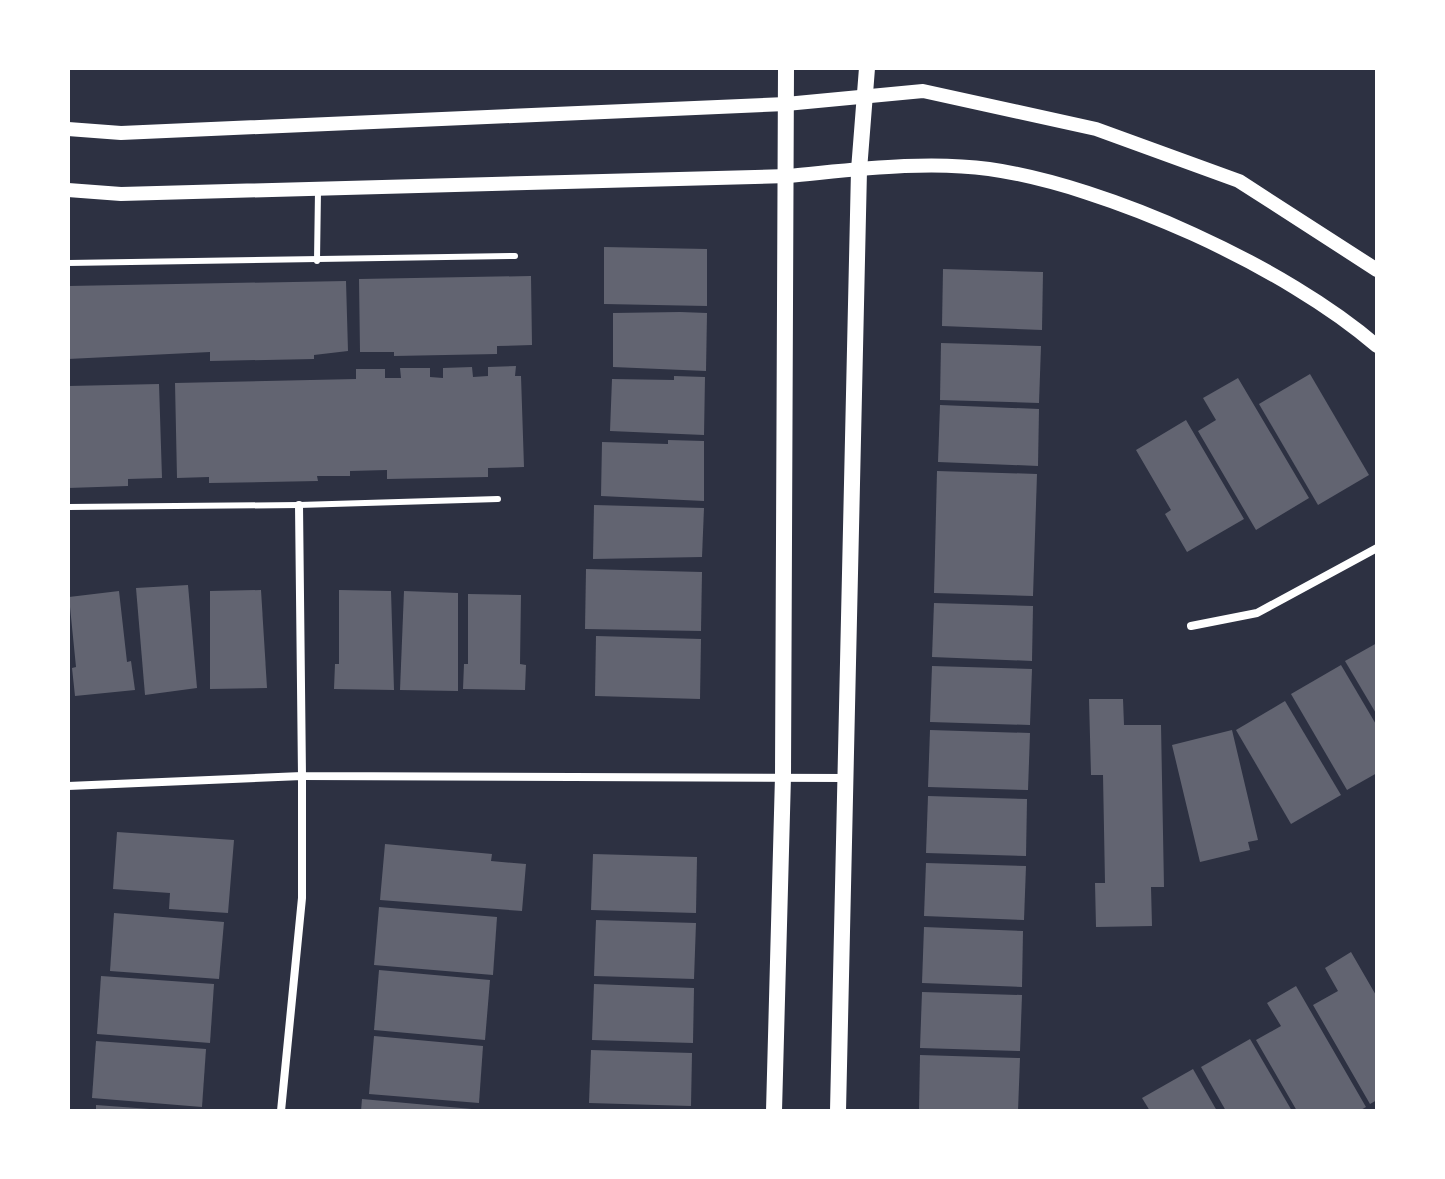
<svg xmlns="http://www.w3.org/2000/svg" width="1445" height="1179" viewBox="0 0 1445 1179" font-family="Karla,sans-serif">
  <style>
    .building { fill: #626471 }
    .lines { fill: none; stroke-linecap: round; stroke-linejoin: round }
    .service { stroke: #fff; stroke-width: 6 }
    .minor { stroke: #fff; stroke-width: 8 }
    .tertiary { stroke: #fff; stroke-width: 14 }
    .secondary { stroke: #fff; stroke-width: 16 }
  </style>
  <rect width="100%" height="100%" fill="#2d3142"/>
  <g class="building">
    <path d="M604,247L707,249V306L604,304Z"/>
    <path d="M943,269L1043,272L1042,330L942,326Z"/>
    <path d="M531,276L532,345L497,346V354L394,356V352H360L359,279Z"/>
    <path d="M346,281L348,351L314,355V359L210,361V352L68,359V286Z"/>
    <path d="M680,312L707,313L706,371L613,367V313Z"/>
    <path d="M941,343L1041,346L1039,403L940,400Z"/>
    <path d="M516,366L515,376H521L524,467L488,468V477L387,479V470L350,471V476H317L318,481L209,483V477L177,478L175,383L356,379V369H385V378H401L400,368H430V377L443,378V368L472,367L473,377L488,376V367Z"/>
    <path d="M1310,374L1369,475L1318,505L1259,404Z"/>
    <path d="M674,376L705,377L704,435L610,431L612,379L674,380Z"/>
    <path d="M1238,378L1309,498L1256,530L1198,431L1216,420L1203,398Z"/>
    <path d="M159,384L162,478L128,479V486L68,488V386Z"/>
    <path d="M940,405L1039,409L1038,466L938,462Z"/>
    <path d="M1186,420L1244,519L1187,552L1165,514L1171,510L1136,450Z"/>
    <path d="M668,440L704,441V501L601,496L602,442L668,444Z"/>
    <path d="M937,471L1037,474L1033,596L934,593Z"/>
    <path d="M594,505L704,508L702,557L593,559Z"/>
    <path d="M586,569L702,572L701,631L585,629Z"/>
    <path d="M188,585L197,688L145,695L136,588Z"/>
    <path d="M261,590L267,688L210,689V591Z"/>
    <path d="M339,590L391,591L394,690L334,689L335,664H339Z"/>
    <path d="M119,591L127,662L131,661L135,690L75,696L72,668L76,667L69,597Z"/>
    <path d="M404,591L458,593V691L400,690Z"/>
    <path d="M468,594L521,595L520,664L526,665L525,690L463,689L464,664H468Z"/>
    <path d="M934,603L1033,606L1032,661L932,657Z"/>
    <path d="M596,636L701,639L700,699L595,696Z"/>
    <path d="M1377,643V715L1345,661Z"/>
    <path d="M1341,665L1377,726V773L1347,790L1291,694Z"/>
    <path d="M932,666L1032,669L1030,725L930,722Z"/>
    <path d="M1089,699H1123L1124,725H1161L1164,887H1151L1152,926L1096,927L1095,883H1105L1103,775H1091Z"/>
    <path d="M1285,701L1341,795L1291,824L1236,730Z"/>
    <path d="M930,730L1030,733L1028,790L928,787Z"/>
    <path d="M1232,730L1258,840L1248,842L1250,850L1200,862L1172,745Z"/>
    <path d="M928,796L1027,799L1026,856L926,853Z"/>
    <path d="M117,832L234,840L228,913L169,909L170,893L113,889Z"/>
    <path d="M385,844L492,854L491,861L526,864L522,911L380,900Z"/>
    <path d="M593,854L697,857L696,913L591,910Z"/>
    <path d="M926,863L1026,866L1024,920L924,916Z"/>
    <path d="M379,907L497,917L493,975L374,965Z"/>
    <path d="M114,913L224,922L219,979L110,971Z"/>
    <path d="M596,920L696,923L694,979L594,976Z"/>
    <path d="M924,927L1023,931L1022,987L922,983Z"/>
    <path d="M1351,952L1377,997V1100L1370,1104L1313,1005L1338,991L1325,968Z"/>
    <path d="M379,970L490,980L485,1040L374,1030Z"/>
    <path d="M101,976L214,984L210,1043L97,1034Z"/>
    <path d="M594,984L694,988L693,1043L592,1040Z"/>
    <path d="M1296,986L1366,1107L1359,1111H1297L1256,1040L1281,1026L1267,1003Z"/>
    <path d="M922,992L1022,995L1020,1051L920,1048Z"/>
    <path d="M374,1036L483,1046L479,1103L369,1094Z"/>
    <path d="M1250,1039L1292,1111H1226L1201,1067Z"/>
    <path d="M96,1041L206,1049L202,1107L92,1098Z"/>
    <path d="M591,1050L692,1053L691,1106L589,1103Z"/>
    <path d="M920,1055L1020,1058L1018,1111H919Z"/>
    <path d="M1193,1069L1217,1111H1150L1142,1098Z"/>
    <path d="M362,1099L472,1109V1111H361Z"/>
    <path d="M96,1105L150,1109V1111H96Z"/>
  </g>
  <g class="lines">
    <g class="service">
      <path d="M317,261L318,191"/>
      <path d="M68,263L515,256"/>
      <path d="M68,507L299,505L498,499"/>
    </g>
    <g class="minor">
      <path d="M299,505L302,776L847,778"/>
      <path d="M1191,626L1257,613L1377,548"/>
      <path d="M68,786L302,776V898L281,1111"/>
    </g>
    <g class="tertiary">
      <path d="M68,129L121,133L786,104L923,91L1096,129L1239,181L1377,270"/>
      <path d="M68,190L121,194L788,176C853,170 924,160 989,169C1108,186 1286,267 1377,346"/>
    </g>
    <g class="secondary">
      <path d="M774,1111L783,776L786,68"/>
      <path d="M838,1111L859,170L867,68"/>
    </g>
  </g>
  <rect width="1445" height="1179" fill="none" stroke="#ffffff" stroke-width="140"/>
</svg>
